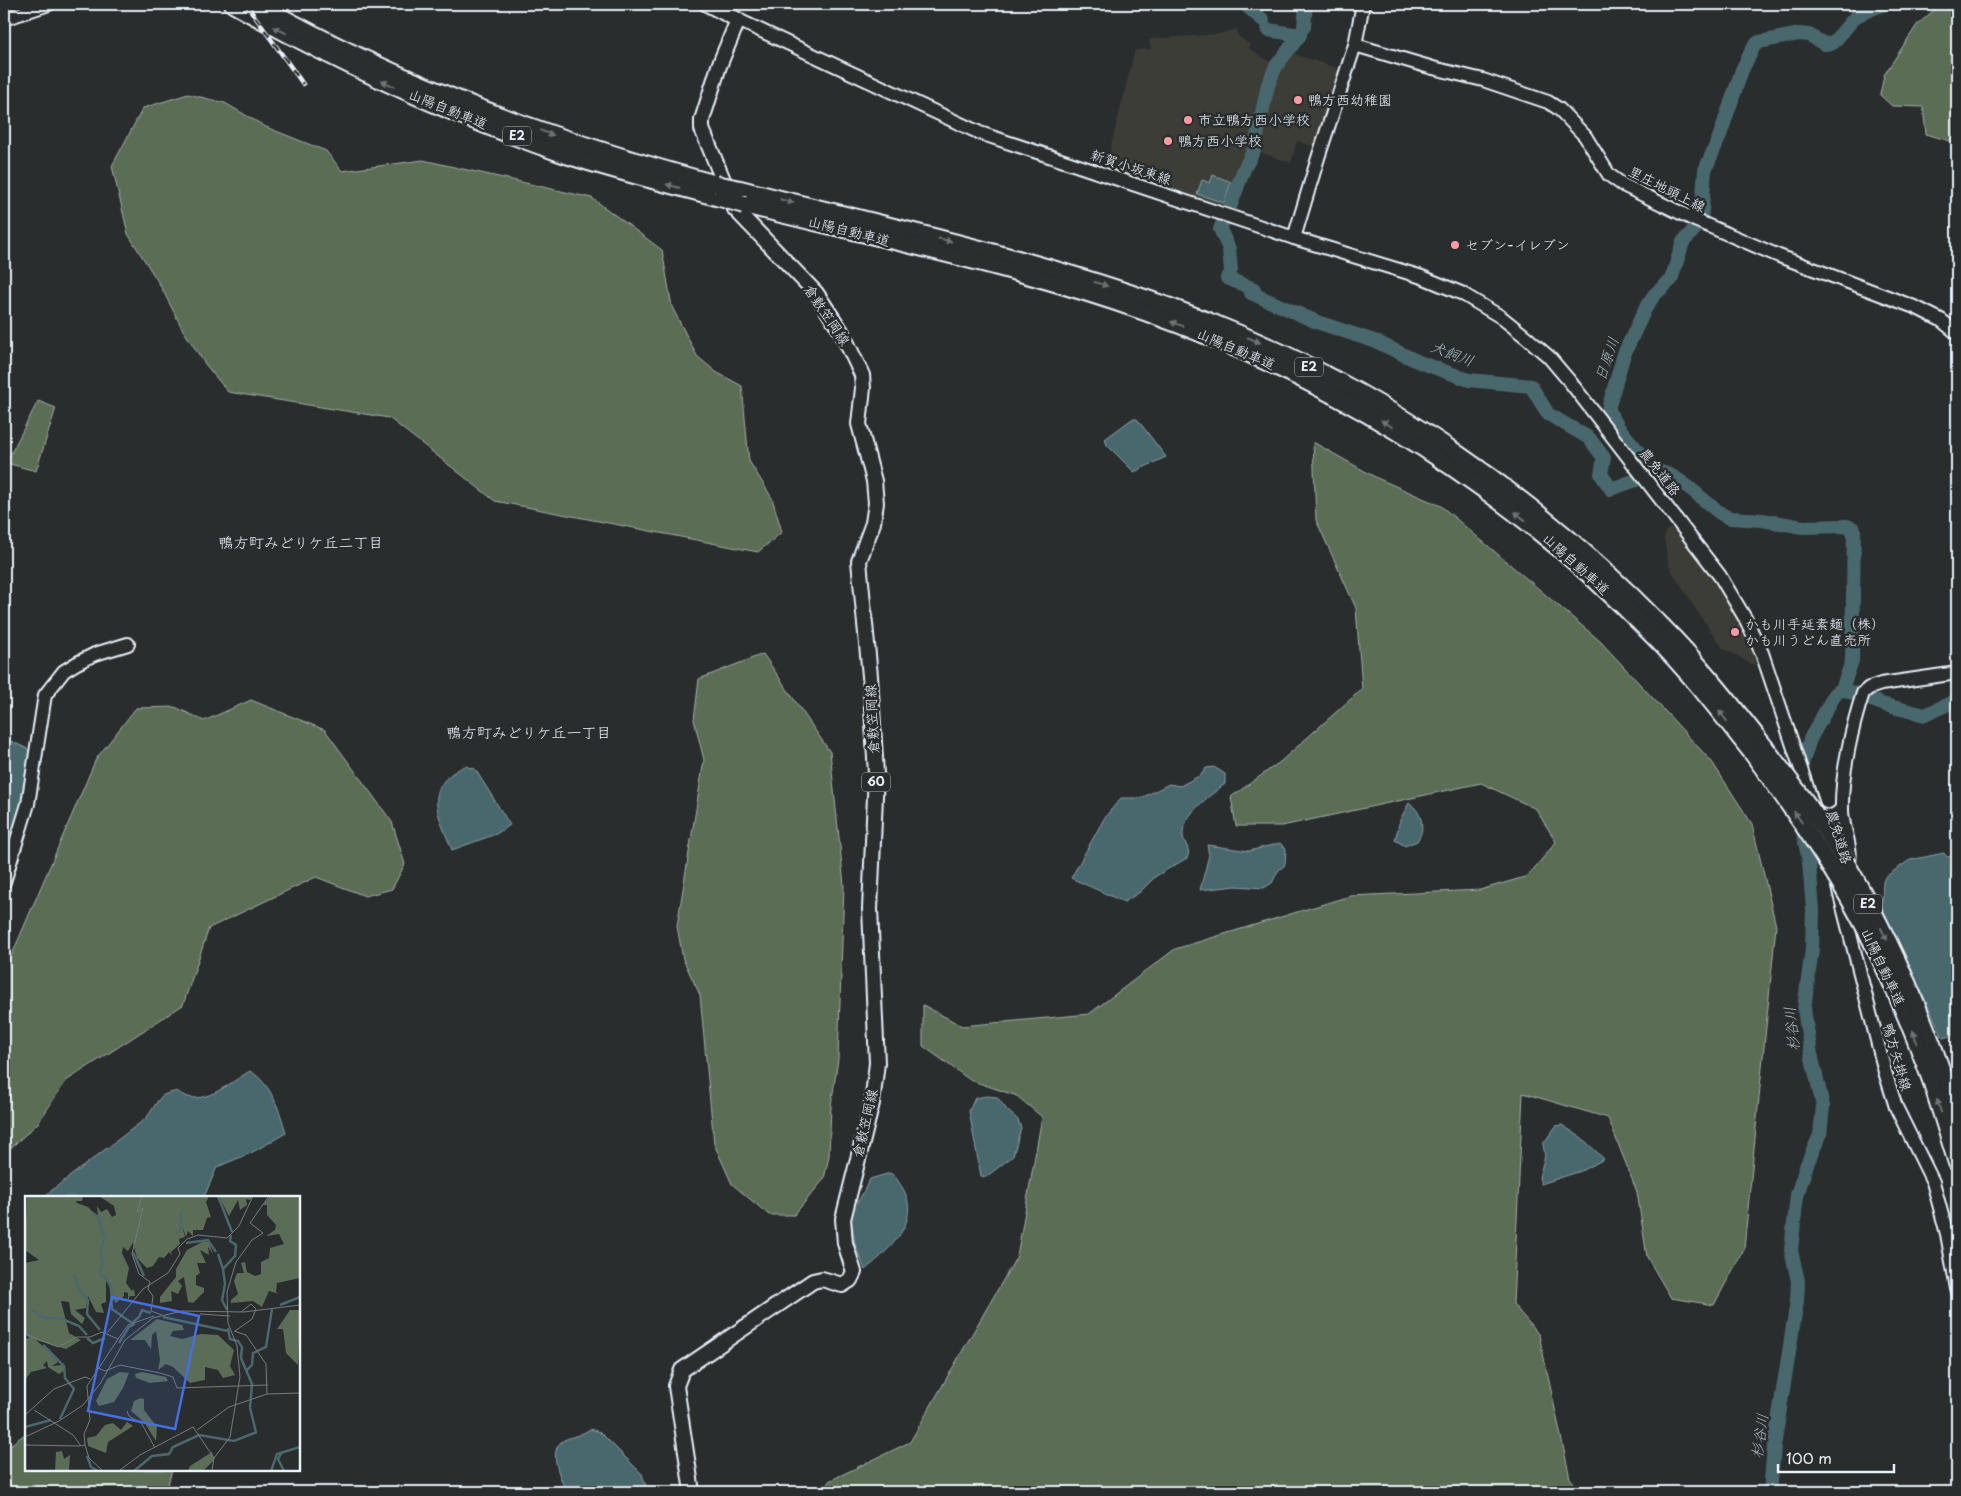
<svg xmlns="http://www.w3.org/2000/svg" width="1961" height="1496" viewBox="0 0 1961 1496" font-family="'Playpen Sans','Klee One',sans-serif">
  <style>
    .built { fill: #3e3e39 }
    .green { fill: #5b6d57; stroke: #a2afa8 }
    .water { fill: #4a686d; stroke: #899fa5 }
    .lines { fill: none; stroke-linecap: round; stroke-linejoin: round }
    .river { stroke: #4a686d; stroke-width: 14 }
    .secondary-casing { stroke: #e8f1f8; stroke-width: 16 }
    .primary-casing { stroke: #e8f1f8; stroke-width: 18 }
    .highway-casing { stroke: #e8f1f8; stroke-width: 20 }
    .secondary { stroke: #2a2d2e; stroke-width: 12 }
    .primary { stroke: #2a2d2e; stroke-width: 14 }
    .highway { stroke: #2a2d2e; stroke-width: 16 }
    .rail-casing { stroke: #e8f1f8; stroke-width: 4.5 }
    .rail { stroke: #2a2d2e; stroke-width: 2.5; stroke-dasharray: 8; stroke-linecap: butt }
    .highway-bridge-casing { stroke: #e8f1f8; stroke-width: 20; stroke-linecap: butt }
    .highway-bridge { stroke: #2a2d2e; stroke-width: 16 }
    .oneway { fill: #6c7275 }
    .poi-dot { fill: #ff9aa2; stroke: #2a2d2e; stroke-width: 2 }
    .labels { text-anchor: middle; stroke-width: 5; stroke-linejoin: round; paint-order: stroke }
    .shield { fill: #2a2d2e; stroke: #afb6bb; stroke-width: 1 }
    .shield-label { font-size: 12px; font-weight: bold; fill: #e8f1f8 }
    .poi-label { font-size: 14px; fill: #e8f1f8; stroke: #2a2d2e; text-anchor: start }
    .street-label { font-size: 14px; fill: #e8f1f8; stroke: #2a2d2e }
    .water-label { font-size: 15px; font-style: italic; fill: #a9bac0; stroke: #2a2d2e }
    .neighbourhood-label { font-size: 15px; fill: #e8f1f8; stroke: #2a2d2e }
    .inset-river { fill: none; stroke: #4a686d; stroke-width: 2.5 }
    .inset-road { fill: none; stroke: #767b7f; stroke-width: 1 }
    .view { fill: #466fde; fill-opacity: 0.15; stroke: #466fde; stroke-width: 2.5 }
    .inset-edge { fill: none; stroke: #e8f1f8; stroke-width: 2.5 }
  </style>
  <rect width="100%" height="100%" fill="#2a2d2e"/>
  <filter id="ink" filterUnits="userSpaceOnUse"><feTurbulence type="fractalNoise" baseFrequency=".02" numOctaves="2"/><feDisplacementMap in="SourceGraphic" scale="10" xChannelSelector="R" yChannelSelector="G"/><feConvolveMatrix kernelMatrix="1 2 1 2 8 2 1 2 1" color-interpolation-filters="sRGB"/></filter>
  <g filter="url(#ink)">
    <g class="built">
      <path d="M1237,29V35L1250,45L1249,48L1275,66L1264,97L1256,139L1237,178L1228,207L1113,169L1110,164L1109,154L1135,50L1151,49L1149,39L1219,34Z"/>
      <path d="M1294,54L1340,69L1315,147L1297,141L1291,163L1257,151L1269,87L1276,66L1282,60L1287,64Z"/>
      <path d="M1677,528L1734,606L1760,661L1753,665L1723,648L1696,610L1669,566L1664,539L1666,530Z"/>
    </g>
    <g class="green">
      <path d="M1941,4H1957V143L1926,134L1923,107L1892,106L1880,95L1884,75L1917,25Z"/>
      <path d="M188,94L225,103L266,127L326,151L342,171L423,160L592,198L662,250L672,307L697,356L716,372L742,386L749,461L772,498L782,532L758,552L495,501L389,418L228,392L205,364L183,330L160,285L128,234L112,166L143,108Z"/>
      <path d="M38,401L56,408L36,471L6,463Z"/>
      <path d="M1313,442L1377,478L1441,506L1600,641L1712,762L1752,824L1776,926L1744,1249L1714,1305L1671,1298L1647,1257L1637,1192L1608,1118L1523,1093L1513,1304L1539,1335L1570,1478L1581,1492H823L829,1481L910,1442L1017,1256L1042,1117L1017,1096L970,1080L923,1046V1005L962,1026L1089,1014L1175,949L1350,896L1480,890L1528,876L1556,842L1536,809L1481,783L1282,826H1236L1231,797L1280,762L1362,689L1356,608L1316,520Z"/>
      <path d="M763,654L830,752L844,885L838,1059L831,1106L829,1156L824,1179L794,1215H769L732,1184L714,1144L700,995L683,959L677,926L704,760L694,720L699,679Z"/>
      <path d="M251,700L325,730L392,822L405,864L392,889L365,896L316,877L209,928L183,1005L66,1081L38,1123L4,1154V973L96,759L136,708L175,707L204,721Z"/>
      <path d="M26,1433V1470H172L166,1492H4V1450Z"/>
    </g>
    <g class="water">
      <path d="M1213,175L1231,182L1224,203L1197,194L1202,180L1210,183Z"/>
      <path d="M1132,419H1137L1166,457L1134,472L1107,445L1105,439Z"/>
      <path d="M4,738L30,750C31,789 15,828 4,865Z"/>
      <path d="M465,766L475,769L510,825L496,834L452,850C439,816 420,787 465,766Z"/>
      <path d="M1214,767L1225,774V784C1211,795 1181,815 1183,836C1184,844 1192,850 1187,858L1156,876L1140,892L1124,902L1071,878L1105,817L1121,798H1141L1169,784L1180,786L1201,775L1206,768Z"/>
      <path d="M1409,803C1422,811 1426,829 1417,841L1405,846L1395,840L1400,820Z"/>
      <path d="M1280,843L1286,849L1285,865L1278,871L1272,883L1264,888L1236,886L1200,890L1209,855L1207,845L1249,851Z"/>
      <path d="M1944,853L1947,857L1957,856V1034L1943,1038L1882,907L1883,882L1885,877L1910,860Z"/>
      <path d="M250,1071C271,1083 280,1111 286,1133L251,1153L217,1167L204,1197H43L145,1119C152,1112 156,1101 162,1096C166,1093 172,1093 177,1091C200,1111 230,1082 250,1071Z"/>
      <path d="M987,1096L997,1097L1007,1110L1018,1120L1021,1128L1013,1156L986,1177L981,1176L969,1111L975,1098Z"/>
      <path d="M1562,1125L1582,1138L1604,1159L1584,1170L1541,1184L1539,1177L1545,1156L1543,1144L1556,1126Z"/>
      <path d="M890,1173C897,1177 897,1180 902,1187C923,1221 889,1250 865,1270L855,1244L849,1203L858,1202L870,1179Z"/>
      <path d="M590,1429L600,1432L642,1474L648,1492H566C561,1478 546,1450 564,1440C573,1436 582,1435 590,1429Z"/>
    </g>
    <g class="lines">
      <g class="river">
        <path d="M1244,4L1263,20"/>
        <path d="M1304,27L1306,4"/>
        <path d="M1230,207L1244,169L1254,150L1268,85L1276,66L1300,35L1268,30"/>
        <path d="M1224,220L1220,229L1229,249L1231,270"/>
        <path d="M1227,278L1254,289L1251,293L1317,322L1377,342L1419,362L1469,380L1531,386L1548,414L1589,438L1604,458L1601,474L1611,489L1639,479L1648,472L1654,471"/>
        <path d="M1842,689L1852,661L1854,529L1847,526L1803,527L1762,520L1730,518L1723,515C1702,501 1681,474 1655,471L1618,427L1608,409L1624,354L1645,309L1654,295L1671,280L1683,242L1701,222L1705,170L1719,138L1742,70L1754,46L1759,42L1799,34L1809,35L1824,44L1833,43L1856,16L1883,4"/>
        <path d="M1842,689L1885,705L1925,715L1957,700"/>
        <path d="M1799,774L1810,739L1835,694L1842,689"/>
        <path d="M1770,1492L1774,1447L1797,1301L1798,1281L1791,1250L1797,1195L1807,1164L1820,1135L1823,1106L1811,1054L1804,1009L1812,949L1813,910L1809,862L1802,827"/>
      </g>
      <g class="secondary-casing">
        <g id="secondary">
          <path d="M4,19L49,4"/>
          <path d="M738,20L980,133L1294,238L1422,277L1461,293L1501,317L1526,337L1549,357L1571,383L1720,576L1745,618L1762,653L1815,811"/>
          <path d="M1355,45L1433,68L1483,80L1548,102L1559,109L1585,136L1609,175L1623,185L1697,221L1779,256L1917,308L1941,320L1957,333"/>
          <path d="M1294,238L1318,158L1355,45L1363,4"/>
          <path d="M1815,811C1825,819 1834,818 1842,808"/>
          <path d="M1848,866C1854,849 1842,828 1842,810C1841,774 1852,727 1863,693L1869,688L1881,684L1957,673"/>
          <path d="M4,882L28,804L45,695L64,671L77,663L95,654L128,644"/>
          <path d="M1838,887L1885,1072L1896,1107L1933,1182L1947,1234L1957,1289"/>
        </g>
      </g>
      <g class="primary-casing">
        <path id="primary" d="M692,1492L676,1386L682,1370L813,1281L822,1279L842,1285L850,1280L854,1272L845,1243L843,1219L872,1103L877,1063L870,909L876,774L870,676L859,561L873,523L876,503L874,481L859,424L863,388L862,375L854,358L841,331L816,293L735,209L702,129V120L719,66L738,20L707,4"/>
      </g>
      <g class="highway-casing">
        <g id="highway">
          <path d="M233,4C338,63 448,114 563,154C615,171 668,184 720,198"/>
          <path d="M258,4C402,86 557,141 716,184"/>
          <path d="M740,189C899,229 1060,263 1213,323C1382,390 1537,497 1663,627C1700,664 1732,705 1764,746"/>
          <path d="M744,205C878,238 1015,266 1145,312C1338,381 1510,489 1654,637C1690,673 1721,714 1753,754"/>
          <path d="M1944,1077L1957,1117"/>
          <path d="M1932,1083L1957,1163"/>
        </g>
      </g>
      <use href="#secondary" class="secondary"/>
      <use href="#primary" class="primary"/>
      <use href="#highway" class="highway"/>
      <g class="rail-casing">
        <path id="rail" d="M246,4L303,84"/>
      </g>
      <use href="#rail" class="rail"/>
      <g class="highway-bridge-casing">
        <g id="highway-bridge">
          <path d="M716,184L740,189"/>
          <path d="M720,198L744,205"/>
          <path d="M1764,746C1792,784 1821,820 1845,861C1885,929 1918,1002 1944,1077"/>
          <path d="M1753,754C1780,792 1808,830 1832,870C1874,937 1905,1009 1932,1083"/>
        </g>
      </g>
      <use href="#highway-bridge" class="highway-bridge"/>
    </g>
    <defs><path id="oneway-solid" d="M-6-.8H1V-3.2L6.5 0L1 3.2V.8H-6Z" transform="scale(1.25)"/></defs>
    <g class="oneway">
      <use href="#oneway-solid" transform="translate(280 30) rotate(-152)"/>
      <use href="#oneway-solid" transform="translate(388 84) rotate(-155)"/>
      <use href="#oneway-solid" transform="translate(547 133) rotate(20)"/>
      <use href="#oneway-solid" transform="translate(673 186) rotate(-165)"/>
      <use href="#oneway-solid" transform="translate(787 201) rotate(14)"/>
      <use href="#oneway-solid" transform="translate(945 240) rotate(14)"/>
      <use href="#oneway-solid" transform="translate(1101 284) rotate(17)"/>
      <use href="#oneway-solid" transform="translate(1177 324) rotate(-160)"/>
      <use href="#oneway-solid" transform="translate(1254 340) rotate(23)"/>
      <use href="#oneway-solid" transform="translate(1387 424) rotate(-149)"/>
      <use href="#oneway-solid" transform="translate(1520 516) rotate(-142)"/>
      <use href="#oneway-solid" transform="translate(1723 716) rotate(-128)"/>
      <use href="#oneway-solid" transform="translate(1798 817) rotate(-125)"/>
      <use href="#oneway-solid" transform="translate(1884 934) rotate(63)"/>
      <use href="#oneway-solid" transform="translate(1915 1037) rotate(-110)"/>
      <use href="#oneway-solid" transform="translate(1939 1106) rotate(-108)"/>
    </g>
  </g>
  <g class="poi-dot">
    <circle cx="1298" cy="100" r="5"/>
    <circle cx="1188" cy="120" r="5"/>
    <circle cx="1168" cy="141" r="5"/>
    <circle cx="1455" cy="245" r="5"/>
    <circle cx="1735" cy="632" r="5"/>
  </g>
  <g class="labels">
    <g class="shield">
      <rect x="503" y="126.5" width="28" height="19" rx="4"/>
      <rect x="1295" y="357.5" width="28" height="19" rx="4"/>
      <rect x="862" y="772.5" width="28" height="19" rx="4"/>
      <rect x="1854" y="894.5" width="28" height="19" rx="4"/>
    </g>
    <g class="shield-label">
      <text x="517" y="140">E2</text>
      <text x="1309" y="371">E2</text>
      <text x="876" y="786">60</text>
      <text x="1868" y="908">E2</text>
    </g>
    <g class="poi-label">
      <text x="1308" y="105">鴨方西幼稚園</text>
      <text x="1198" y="125">市立鴨方西小学校</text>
      <text x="1178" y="146">鴨方西小学校</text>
      <text x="1465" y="250">セブン-イレブン</text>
      <text x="1745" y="629">かも川手延素麺（株）<tspan x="1745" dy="16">かも川うどん直売所</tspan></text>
    </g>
    <g class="street-label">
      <text transform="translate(448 109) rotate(22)" y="5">山陽自動車道</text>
      <text transform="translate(1131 167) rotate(18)" y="5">新賀小坂東線</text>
      <text transform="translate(1667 189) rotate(27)" y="5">里庄地頭上線</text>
      <text transform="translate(849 231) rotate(14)" y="5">山陽自動車道</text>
      <text transform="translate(827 315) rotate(56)" y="5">倉敷笠岡線</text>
      <text transform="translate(1236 349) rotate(23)" y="5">山陽自動車道</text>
      <text transform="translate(1660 472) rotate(52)" y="5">農免道路</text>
      <text transform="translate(1576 564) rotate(42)" y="5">山陽自動車道</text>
      <text transform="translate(872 719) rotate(-93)" y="5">倉敷笠岡線</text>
      <text transform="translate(1839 837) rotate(73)" y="5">農免道路</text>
      <text transform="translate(1883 967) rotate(65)" y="5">山陽自動車道</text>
      <text transform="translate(1897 1057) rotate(74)" y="5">鴨方矢掛線</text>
      <text transform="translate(865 1123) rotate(-77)" y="5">倉敷笠岡線</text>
    </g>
    <g class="water-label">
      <text transform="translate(1452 354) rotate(21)" y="5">犬飼川</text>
      <text transform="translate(1607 359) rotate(-71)" y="5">日原川</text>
      <text transform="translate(1792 1029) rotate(-96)" y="5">杉谷川</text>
      <text transform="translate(1760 1436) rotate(-82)" y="5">杉谷川</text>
    </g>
    <g class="neighbourhood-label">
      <text x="301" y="548">鴨方町みどりケ丘二丁目</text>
      <text x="529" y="738">鴨方町みどりケ丘一丁目</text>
    </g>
  </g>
  <g transform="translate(25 1196)">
    <rect width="275" height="275" fill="#2a2d2e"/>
    <path d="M2,0H58L57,5H51L52,7L63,11L73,21L72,10L76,16L82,13L87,21L91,19L89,10L74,0H184L181,6L186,21L182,22L178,34H168V40L163,35L161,41L157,30L160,41L154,43L155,48L146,56L147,59L144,56L139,62L134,61L128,70L122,72L112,62L108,47L103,55L98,51L97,57L104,72L101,87L107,95L109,93L110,100H105L103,104V97L99,96V100L91,107L87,102L86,89L81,85V106L76,108L79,117L71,116L63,100L61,112L50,114L60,122L57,128L46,118L44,106L36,105L44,137L56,144L41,153L11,144L23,155L26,152L24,156L33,166L27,170L37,169L40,174L34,178L23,171L22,165L18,169L22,172L6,176L0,184V143L4,142L0,137V67L14,64L0,54ZM228,0L225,4L221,3L222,9L215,14L213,4L204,20L194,1ZM245,0H275V82L252,87L251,96L254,98L244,95L237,111L228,105L206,107V104L213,98L209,85L212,77H219L216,67L220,66L222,76L230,80L236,78V66L244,62L245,52L259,48L254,38L241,40L250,34L251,29L242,19V9H238ZM179,45L184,46L188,58L183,51L184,59L175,54L181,67H172L175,77L171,80V89L179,92V96L168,107L163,106L159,81L153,85L157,90L153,98L146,95L147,105L135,107V101L151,81V73L162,54ZM265,114H275L273,169L261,157L258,133H252ZM132,123L157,129L159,134L148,135L145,140L157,143L176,138L193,139L209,154L205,170L210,179L198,182L193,174L180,171V184L165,187L148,171L141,168L133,174L135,164L131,135L127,139L126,153L120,144H105ZM95,176L104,177L98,192L89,206L74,210L71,205L82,183ZM117,176L141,181L143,185L125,187L111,182L110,178ZM116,202L119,203V214L132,231L131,245L119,226L106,215L109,205ZM102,226L108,230L83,246L81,257L63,250L62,242L71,240L80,229L88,227L96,234ZM37,255L39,263L45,259L44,275H30L31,256ZM187,256L189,264L178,275H163L165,270Z" fill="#5b6d57"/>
    <path class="inset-river" d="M193,0L207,36M68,17L74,22L79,43M155,37L156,15M79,44L75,57L78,66L75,78L82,83L86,92L87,113L107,127L114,121L117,114L126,117M161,47L183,44L191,56M108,56L119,80M193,58L198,73M49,78L55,95L63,104L62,118L75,134M255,109L275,101M6,113L18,122H35L54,130L62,139M202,114L197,104L200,88L198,73L210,60L211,49L205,45L206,39M138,121L203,135M203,132L205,143L213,145L217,151L216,162L227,188L225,212L231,236M62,142L68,147L80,142M94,147L104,131L110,128M18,149L39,170L40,182L49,193L35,223M221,175L227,169L228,157L241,151L247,113M0,231L26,224M257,256L253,263L259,275M62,260L66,271L73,275M109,275L127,260L144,258L148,251L174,239L209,245L232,236M246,275L252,258L275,251"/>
    <path class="inset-road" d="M117,0L112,16L118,12L107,58L114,78L125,86L123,93L128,100L126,115L137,119M175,118L205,120M209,135L221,139L241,168L242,198L275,197M210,135L227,123L231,113L226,108L216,116M82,137L118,93L143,77L155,58L153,52L162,43L173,39L202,42L214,30L228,0M0,138L33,151L52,141H65L77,136L93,143L62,190L65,224L59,238L60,249L64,262L78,275M93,143L103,129L129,120M73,172L80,175L95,169L135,177L148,181L152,192L243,189M9,214L48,239L56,250L60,249M102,215L104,220L117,228L130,252M0,219L29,193L60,181L65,183M172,234L204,211L242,198M0,241L34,225L58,209L75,188L100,144L128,122L157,115L219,116L275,109M0,249L55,250M95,274L115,259L168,231L189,262M187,275L189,262L205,241L215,181L212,150L203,127L202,96L211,66L227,44L238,37L225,27L244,0"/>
    <path class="view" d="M87,101L174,120L150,233L63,215Z"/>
    <rect width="275" height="275" class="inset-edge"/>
  </g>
  <rect width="1961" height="1496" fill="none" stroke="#2a2d2e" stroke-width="20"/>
  <rect x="10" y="10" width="1941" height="1476" fill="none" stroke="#e8f1f8" stroke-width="2" filter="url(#ink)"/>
  <path d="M1778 1464v8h116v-8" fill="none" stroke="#e8f1f8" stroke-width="2.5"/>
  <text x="1786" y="1464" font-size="15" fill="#e8f1f8" stroke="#2a2d2e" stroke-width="4" paint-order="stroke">100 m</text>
</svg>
